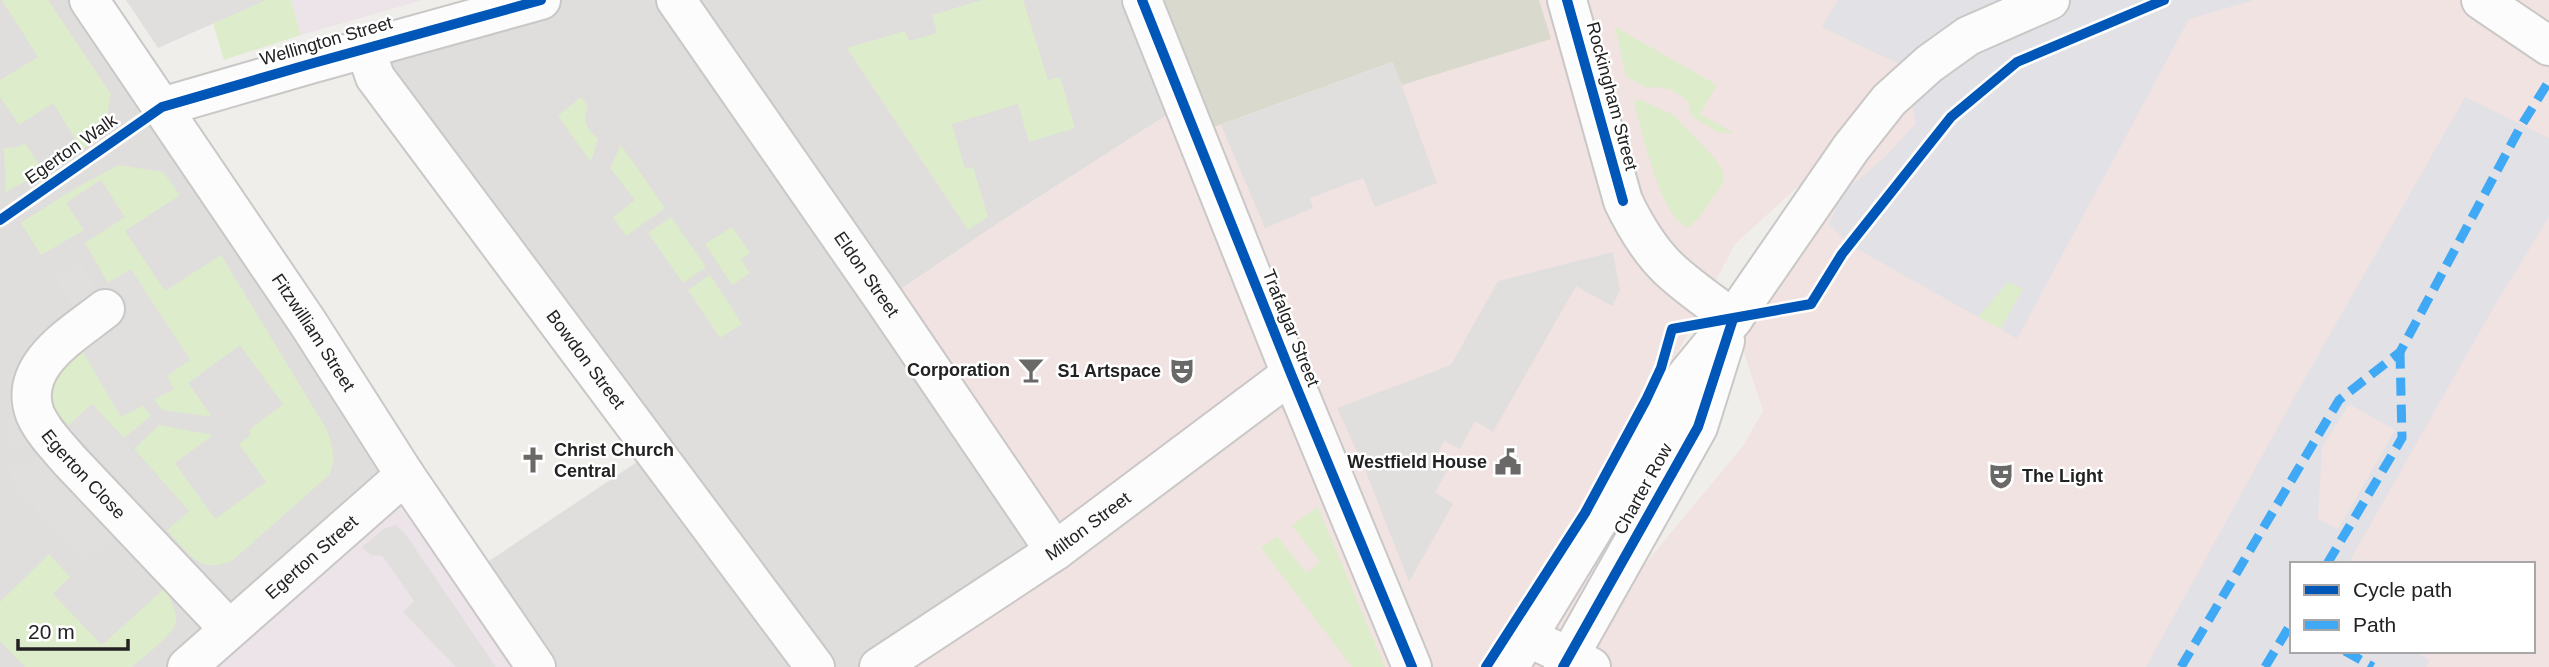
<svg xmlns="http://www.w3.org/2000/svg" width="2549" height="667" viewBox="0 0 2549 667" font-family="Helvetica,sans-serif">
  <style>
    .residential { fill: #dfdedc }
    .commercial { fill: #f1e3e1; fill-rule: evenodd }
    .industrial { fill: #ede4e9 }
    .construction { fill: #d9d9cd }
    .grass { fill: #ddeccb }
    .parking { fill: #e0dfde }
    .plaza { fill: #e2e1e5; fill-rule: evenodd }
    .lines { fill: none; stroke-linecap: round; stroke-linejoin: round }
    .minor-casing { stroke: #c9c8c7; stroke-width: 42 }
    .tertiary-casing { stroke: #c9c8c7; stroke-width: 42 }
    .minor { stroke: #fdfcfc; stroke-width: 38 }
    .tertiary { stroke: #fdfcfc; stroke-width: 38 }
    .quiet { stroke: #3fa9f5; stroke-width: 9; stroke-dasharray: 18 9; stroke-linecap: butt }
    .cycleway-casing { stroke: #fff; stroke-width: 15 }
    .cycleway { stroke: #0057b8; stroke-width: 10 }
    .labels { text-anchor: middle; stroke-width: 5; stroke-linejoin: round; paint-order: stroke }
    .street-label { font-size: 18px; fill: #222; stroke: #fff }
    .poi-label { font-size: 18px; font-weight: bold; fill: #222; stroke: #fff; text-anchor: end }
  </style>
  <rect width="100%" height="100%" fill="#f0eeeb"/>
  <g class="residential">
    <path d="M0,0H89L405,475L187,667H0Z"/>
    <path d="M541,0H1142L1184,104L997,224L907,285L884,298L1055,551L879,667H536L471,573L655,450L365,48Z"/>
  </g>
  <path class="commercial" d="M1142,0H2549V667H879L1055,550L883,298L907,285L997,224L1184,104ZM1871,120L1733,319L1763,411L1743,446L1571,653L1669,369L1735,244ZM2292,564H2533V651H2292Z"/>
  <g class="industrial">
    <path d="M291,0H423L301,35Z"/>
    <path d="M405,475L536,667H187Z"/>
  </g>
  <path class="construction" d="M1159,0H1539L1551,39L1402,85L1392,62L1211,128Z"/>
  <g class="grass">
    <path d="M2,0H48L111,94L105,129L98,140L6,192L4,148L18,147L25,143L41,167L78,144L53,103L19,125L0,97V80L38,57Z"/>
    <path d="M264,0H291L301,35L224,60L213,23Z"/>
    <path d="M982,0H1023L1048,80L1060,77L1075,128L1029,142L1018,104L952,124L965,169L973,167L988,217L968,230L847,48L905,31L909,41L937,33L932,15Z"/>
    <path d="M1615,27L1717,85L1700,114L1734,133L1718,132L1691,116L1688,101L1672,90L1658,87L1647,88L1626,76Z"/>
    <path d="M581,97L588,106C582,121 587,129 598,139L591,162L558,116Z"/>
    <path d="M1636,100H1641L1674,115L1717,161L1723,172V183L1698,219L1687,228C1659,213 1643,133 1634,103Z"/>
    <path d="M621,145L665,208L626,236L613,217L635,200L610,168Z"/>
    <path d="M118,165L163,172L180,195L125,231L165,291L221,255L327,430C332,445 337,459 329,475L233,560C199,576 189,553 167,530L189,511L134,449L159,425L213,435L175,463L215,519L266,482L239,444L251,435L249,430L283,404L240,345L188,383L212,417L162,410L154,399L173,389L166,376L190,360L131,270L108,283L85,243L125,217L101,180L66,203L84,230L41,255L21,223L69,192Z"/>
    <path d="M671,217L706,267L683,283L648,233Z"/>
    <path d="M732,227L750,253L741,260L750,273L732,285L705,244Z"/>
    <path d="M710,275L742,324L720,338L688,290Z"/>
    <path d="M2008,281L2023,289L2001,329L1978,317Z"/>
    <path d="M81,348L121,417L142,405L151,416L124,438L92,404L67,427C51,414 42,389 55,371C62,363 73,355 81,348Z"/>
    <path d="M1318,507L1385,667H1352L1261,548L1277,536L1306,573L1320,562L1292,525Z"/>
    <path d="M49,554L70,577L53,594L102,645L165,588C169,598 177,610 176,621C174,635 143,657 132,667H25L0,641V602Z"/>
  </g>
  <g class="parking">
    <path d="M126,0H264V1L158,48Z"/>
    <path d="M1393,62L1437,183L1375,207L1363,178L1310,198L1313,208L1265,228L1221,125Z"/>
    <path d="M1613,252L1620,291L1612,306L1576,286L1493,432L1475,421L1460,449L1444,441L1435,458L1450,466L1435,492L1453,504L1409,582L1364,467L1337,408L1451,365L1498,281Z"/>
    <path d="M80,262L97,289L131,269L190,360L167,376L174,389L121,417L81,348L70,303L55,277Z"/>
    <path d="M22,360L37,370L32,390L115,535L86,562L15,488L10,475L8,463H31L40,454L33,446L8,447L9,380L10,372Z"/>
    <path d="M92,404L189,511L167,530L67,427Z"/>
    <path d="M395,525L404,532L496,667H456L403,612L414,601L382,556L371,555L362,547L384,529Z"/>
  </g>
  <g class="plaza">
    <path d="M1838,0H2254L2189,19L2017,339L2001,329L2023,289L2008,282L1978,317L1850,245L1829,224L1843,193L1886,156L1916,123L1903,66L1822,27Z"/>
    <path d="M2465,97L2549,138V217L2495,305L2348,564H2292V651H2414L2430,660L2426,667H2146L2295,396ZM2349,404L2395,430L2338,529L2318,519L2322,448Z"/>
  </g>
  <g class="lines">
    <g class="minor-casing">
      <g id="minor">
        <path id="s1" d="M89,0L308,323L405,475L536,667"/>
        <path id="s2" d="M676,0L883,298L1055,551"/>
        <path d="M1142,0L1291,374L1412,667"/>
        <path d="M2481,0L2549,46"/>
        <path id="s3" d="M365,48L375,77L815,667"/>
        <path d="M162,107L310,64L541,0"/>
        <path id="s4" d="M105,309C74,334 17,365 35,414C43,432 58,447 71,462L229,629"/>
        <path d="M1733,319L1851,148L1889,100L1929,64L1968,36L2050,0"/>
        <path d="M1527,637L1591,667"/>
        <path id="s5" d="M187,667L405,475"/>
        <path id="s6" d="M879,667L1055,551L1291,374"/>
      </g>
    </g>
    <g class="tertiary-casing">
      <g id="tertiary">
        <path d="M1567,0L1623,201C1635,226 1649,250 1669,269C1688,287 1712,303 1733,319"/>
        <path d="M1509,667L1687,375L1733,319"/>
        <path d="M1563,667L1698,427L1725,341"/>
      </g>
    </g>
    <use href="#minor" class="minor"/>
    <use href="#tertiary" class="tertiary"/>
    <g class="quiet">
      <path d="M2327,564L2402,438L2400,352"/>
      <path d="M2345,651L2373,667"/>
      <path d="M2181,667L2339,400L2400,352L2521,126L2549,81"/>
      <path d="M2265,667L2292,622"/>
    </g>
    <g class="cycleway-casing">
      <g id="cycleway">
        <path d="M1142,0L1291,374L1412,667"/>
        <path d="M1567,0L1623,201"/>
        <path d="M0,220L162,107L310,64L541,0"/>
        <path d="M1486,667L1585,513L1646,400L1661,368L1672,329L1811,304L1842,254L1951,117L2017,62L2164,0"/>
        <path d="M1563,667L1698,427L1733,319"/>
      </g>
    </g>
    <use href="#cycleway" class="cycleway"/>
  </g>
  <defs>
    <g id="bar-bare" transform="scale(2.1)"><path d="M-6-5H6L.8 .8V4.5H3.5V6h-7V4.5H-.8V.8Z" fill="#6a6968" stroke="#fff" stroke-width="2.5" paint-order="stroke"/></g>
    <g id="theatre-bare" transform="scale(2.1)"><path d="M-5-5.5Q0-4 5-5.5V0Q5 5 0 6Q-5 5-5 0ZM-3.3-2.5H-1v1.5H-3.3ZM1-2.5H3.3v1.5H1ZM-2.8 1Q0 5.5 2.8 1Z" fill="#6a6968" stroke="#fff" stroke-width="2.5" paint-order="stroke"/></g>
    <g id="church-bare" transform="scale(2.1)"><path d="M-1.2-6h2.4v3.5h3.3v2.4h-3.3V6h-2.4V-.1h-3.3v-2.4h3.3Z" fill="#6a6968" stroke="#fff" stroke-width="2.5" paint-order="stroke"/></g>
    <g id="civic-bare" transform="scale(2.1)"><path d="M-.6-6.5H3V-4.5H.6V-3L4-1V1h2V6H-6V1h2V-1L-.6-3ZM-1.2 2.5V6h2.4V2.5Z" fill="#6a6968" stroke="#fff" stroke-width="2.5" paint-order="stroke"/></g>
  </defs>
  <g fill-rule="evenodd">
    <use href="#bar-bare" x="1031" y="370"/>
    <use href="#theatre-bare" x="1182" y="371"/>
    <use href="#church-bare" x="533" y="460"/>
    <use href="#civic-bare" x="1508" y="462"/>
    <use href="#theatre-bare" x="2001" y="476"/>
  </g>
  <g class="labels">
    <g class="street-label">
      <text transform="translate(326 41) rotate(-16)" y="6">Wellington Street</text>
      <text transform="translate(1612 96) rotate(75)" y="6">Rockingham Street</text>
      <text transform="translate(71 149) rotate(-35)" y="6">Egerton Walk</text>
      <text dy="6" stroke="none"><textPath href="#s2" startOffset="334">Eldon Street</textPath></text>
      <text transform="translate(1291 328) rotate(68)" y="6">Trafalgar Street</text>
      <text dy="6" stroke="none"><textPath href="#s1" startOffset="401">Fitzwilliam Street</textPath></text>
      <text dy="6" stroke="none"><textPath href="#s3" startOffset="383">Bowdon Street</textPath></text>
      <text dy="6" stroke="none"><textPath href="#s4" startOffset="214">Egerton Close</textPath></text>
      <text transform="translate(1643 489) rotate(-61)" y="6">Charter Row</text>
      <text dy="6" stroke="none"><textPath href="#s6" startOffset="252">Milton Street</textPath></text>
      <text dy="6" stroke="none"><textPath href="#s5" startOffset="166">Egerton Street</textPath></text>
    </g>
    <g class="poi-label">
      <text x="1010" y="376">Corporation</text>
      <text x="1161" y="377">S1 Artspace</text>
      <text x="554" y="456" text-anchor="start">Christ Church<tspan x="554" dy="21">Central</tspan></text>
      <text x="1487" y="468">Westfield House</text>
      <text x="2022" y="482" text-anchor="start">The Light</text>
    </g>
  </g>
  <rect x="2290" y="562" width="245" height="91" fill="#ffffff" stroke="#a7a7a7" stroke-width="2"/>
  <rect x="2304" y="585" width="35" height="10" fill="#0057b8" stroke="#a7a7a7" stroke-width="2"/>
  <text x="2353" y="597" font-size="21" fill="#222222">Cycle path</text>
  <rect x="2304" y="620" width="35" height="10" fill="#3fa9f5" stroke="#a7a7a7" stroke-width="2"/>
  <text x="2353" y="632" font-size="21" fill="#222222">Path</text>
  <path d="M18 639v10h110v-10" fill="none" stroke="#222222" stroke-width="3.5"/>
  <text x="28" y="639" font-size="21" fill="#222222" stroke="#ffffff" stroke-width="5" paint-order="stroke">20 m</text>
</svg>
